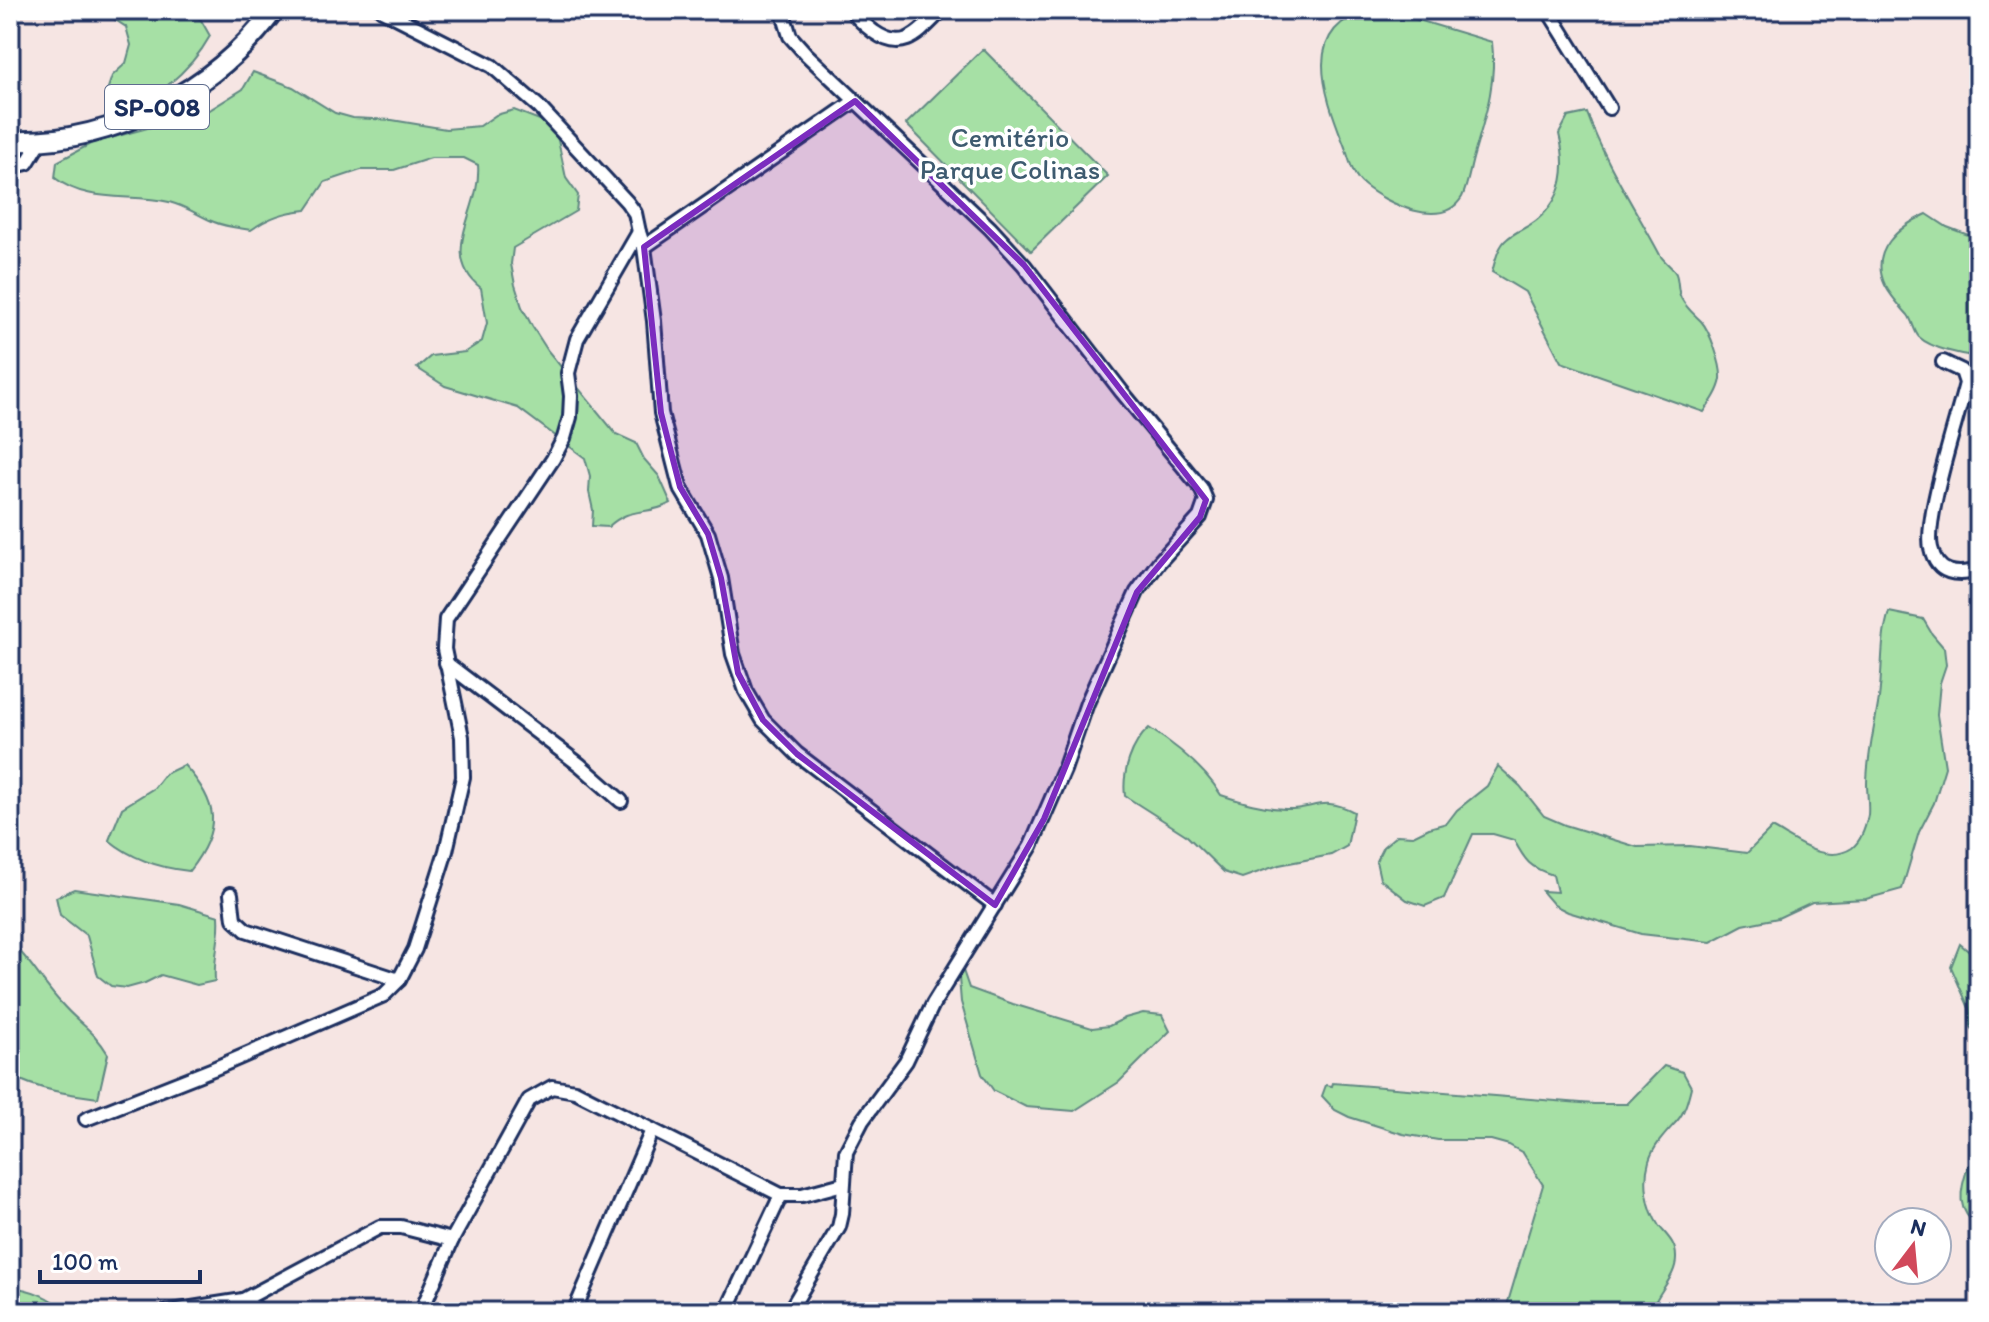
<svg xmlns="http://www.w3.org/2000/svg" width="1989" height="1322" viewBox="0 0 1989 1322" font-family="Itim,sans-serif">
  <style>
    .green { fill: #a6e0a5; stroke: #608882; stroke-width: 2 }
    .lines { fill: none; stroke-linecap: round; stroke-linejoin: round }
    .street-casing { stroke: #1b2f5e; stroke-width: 18 }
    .primary-casing { stroke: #1b2f5e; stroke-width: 24 }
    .street { stroke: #fff; stroke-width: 12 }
    .primary { stroke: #fff; stroke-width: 18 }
    .marked { fill: #7b2cbf; fill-opacity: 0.2; stroke: #7b2cbf; stroke-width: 6; stroke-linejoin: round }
    .labels { text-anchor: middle; stroke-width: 7; stroke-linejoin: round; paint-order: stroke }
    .shield { fill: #fff; stroke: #5f6d8e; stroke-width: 2 }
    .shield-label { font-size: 26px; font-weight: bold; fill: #1b2f5e }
    .park-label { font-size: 28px; fill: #3e5b70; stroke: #fff }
  </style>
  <rect width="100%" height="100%" fill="#f6e5e3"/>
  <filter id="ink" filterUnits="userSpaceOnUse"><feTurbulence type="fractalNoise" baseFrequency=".0125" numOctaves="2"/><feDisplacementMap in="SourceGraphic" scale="16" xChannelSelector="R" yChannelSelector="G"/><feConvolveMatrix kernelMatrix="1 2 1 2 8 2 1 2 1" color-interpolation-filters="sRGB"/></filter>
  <g filter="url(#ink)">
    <g class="green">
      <path d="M100,10H184L201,20L210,36C199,56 185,71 168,85C157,94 147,99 138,110L120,105L106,94L112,76L126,63L131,45L126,27Z"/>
      <path d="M1369,10L1388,11L1492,42C1497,82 1485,117 1474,155C1470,168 1468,185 1462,197C1442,231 1386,203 1364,185C1351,175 1349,156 1343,142C1324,93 1300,28 1369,10Z"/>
      <path d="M983,49L1108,176L1031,251L906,124Z"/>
      <path d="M253,72L293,87L335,113L353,118L392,120L446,129L480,126L496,115L514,110L550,124L558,140L566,178L578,195L576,211L513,248L511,264L515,285L522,307L532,326L548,351L616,434L636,443L644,459L659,476L671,503C645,517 632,505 608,527L592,526L593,510L589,492L590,476L585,458L518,408L445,386L417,368L431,356L465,352L482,341L487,323L481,288C437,253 482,210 478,165L464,158H431L394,170H361L325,182L306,210C285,212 269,217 251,230C239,228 226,227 214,222C199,216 186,206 169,202C130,193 88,204 55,178L57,162L92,143L192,116L211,109L243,89Z"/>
      <path d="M1587,113C1605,163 1635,208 1660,255C1664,262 1673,267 1676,274C1679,282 1677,290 1681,298C1687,309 1693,313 1701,321C1710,331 1722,365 1721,379C1719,391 1711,402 1704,412L1561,362L1525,292L1492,272C1495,262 1498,246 1507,239C1516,231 1529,227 1538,219C1565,197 1567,166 1559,134L1568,117Z"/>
      <path d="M1927,214L1947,227L1979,239V357C1963,355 1932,349 1919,337C1914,332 1913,322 1908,315C1900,306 1891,297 1885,285C1869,251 1899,226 1927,214Z"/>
      <path d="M1889,612L1923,619L1932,634L1944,648L1946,665L1940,683L1937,715L1945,767L1934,803L1919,832L1902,889L1866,899L1812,902L1778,918L1743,925L1711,942L1641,934L1568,912L1554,905L1542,891L1557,892L1553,875C1530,868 1525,861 1514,840L1493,834H1473L1444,898L1425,906L1407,900L1380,879L1376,861L1383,847L1397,835L1413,836L1429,828L1447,823L1457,810L1487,786L1498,766L1520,786L1544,816L1565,825L1637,847L1690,846L1747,853L1772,828C1794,839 1825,866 1852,848C1861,841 1866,825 1868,815C1869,804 1867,794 1867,784C1867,755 1875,726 1879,698C1883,668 1880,640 1889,612Z"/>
      <path d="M1149,728C1177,746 1204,767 1221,795C1242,802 1262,808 1285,809C1314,810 1323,795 1354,812L1347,846L1331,855L1279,865L1242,878L1224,872L1186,835L1125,796C1122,773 1131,744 1149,728Z"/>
      <path d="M184,765C219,803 222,829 189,871C159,868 132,859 109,840L122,808L154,788L165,774Z"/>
      <path d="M74,889L179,904L219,916C221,938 213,957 215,981L197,985L161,975L145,983L127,988L111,986L98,976L87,936L60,915L56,897Z"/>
      <path d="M1960,944L1979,960V1041L1970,1025L1969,1008L1951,967Z"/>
      <path d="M17,948C34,966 45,986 61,1003C78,1023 94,1030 108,1054L98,1098C68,1094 39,1090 12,1076L10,1070V972Z"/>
      <path d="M957,953L969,988L1013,1004L1092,1028L1109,1026L1125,1018L1143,1013L1162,1015L1170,1031L1119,1082L1074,1111L1026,1107L994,1091L982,1074L961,1002Z"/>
      <path d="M1664,1066L1683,1072L1691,1087C1688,1099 1685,1112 1677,1121C1666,1133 1654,1145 1649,1161C1643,1182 1647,1208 1659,1226C1667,1236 1676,1243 1676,1257C1677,1277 1656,1293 1651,1312H1505L1543,1185L1523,1153L1509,1145L1491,1140H1438L1403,1134L1349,1117L1335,1110L1322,1096L1326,1085L1332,1086L1333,1083L1594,1104H1627Z"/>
      <path d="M1979,1160V1228C1955,1208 1960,1193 1968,1166Z"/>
      <path d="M10,1287C30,1289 52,1297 65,1312H10Z"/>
    </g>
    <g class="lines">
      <g class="street-casing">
        <g id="street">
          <path d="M382,10L492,66L538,106L627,202L635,213L639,232"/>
          <path d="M782,10L790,36L806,54L990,228L1024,265L1122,392L1201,488L1206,500L1200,517L1159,562L1137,592L1087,703L1064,770L1031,846L933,1004L906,1061L862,1121L846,1152L842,1214L839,1227L789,1312"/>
          <path d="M852,10C857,19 866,26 874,32C905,54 920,31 942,10"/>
          <path d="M1548,10L1609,108"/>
          <path d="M10,167L27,163L40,142"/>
          <path d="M644,247L855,101"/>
          <path d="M1943,362L1962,371L1966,383C1958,417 1924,519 1931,548C1937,575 1957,576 1979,570"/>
          <path d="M446,663L580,765L621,801"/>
          <path d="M231,894L234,919L246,930L399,980"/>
          <path d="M86,1119L213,1069L384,995L399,980L415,949L446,851L463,777L462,737L444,649L446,619L553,459L564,438L570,417L571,396L568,373L577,339L639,232L644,247L654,321L661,413L680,487L708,534L721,578L733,654L746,691L763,720L797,754L995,905"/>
          <path d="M243,1300L380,1227H401L452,1240"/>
          <path d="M166,1312L243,1300L262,1312"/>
          <path d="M421,1312L452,1240L529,1100L552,1087L575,1091L781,1195H802L843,1184"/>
          <path d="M574,1312L652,1130"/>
          <path d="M726,1312L781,1195"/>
        </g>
      </g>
      <g class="primary-casing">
        <path id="primary" d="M10,141C111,145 214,91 274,10"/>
      </g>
      <use href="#street" class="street"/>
      <use href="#primary" class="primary"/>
    </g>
  </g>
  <path class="marked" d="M855,101L1024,265L1206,500L1200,517L1137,592L1044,819L995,905L797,754L763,720L738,673L721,578L708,534L680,487L661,413L644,247Z"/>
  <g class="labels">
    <rect class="shield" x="105" y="85" width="104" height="44" rx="6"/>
    <g class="shield-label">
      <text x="157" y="116">SP-008</text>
    </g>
    <g class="park-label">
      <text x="1010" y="147">Cemitério<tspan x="1010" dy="32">Parque Colinas</tspan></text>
    </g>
  </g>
  <rect width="1989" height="1322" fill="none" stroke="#fff" stroke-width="40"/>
  <rect x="20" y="20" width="1949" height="1282" fill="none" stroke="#1b2f5e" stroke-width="3" filter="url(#ink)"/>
  <g transform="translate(1913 1246) rotate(16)"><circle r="38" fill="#ffffff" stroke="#a4acbf" stroke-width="2"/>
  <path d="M0-6L14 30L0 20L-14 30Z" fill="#d1495b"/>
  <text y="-12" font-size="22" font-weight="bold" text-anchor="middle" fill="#1b2f5e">N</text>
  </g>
  <path d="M40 1270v12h160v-12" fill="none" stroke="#1b2f5e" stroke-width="4"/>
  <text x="52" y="1270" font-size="24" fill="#1b2f5e" stroke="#ffffff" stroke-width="6" paint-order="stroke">100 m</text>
</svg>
